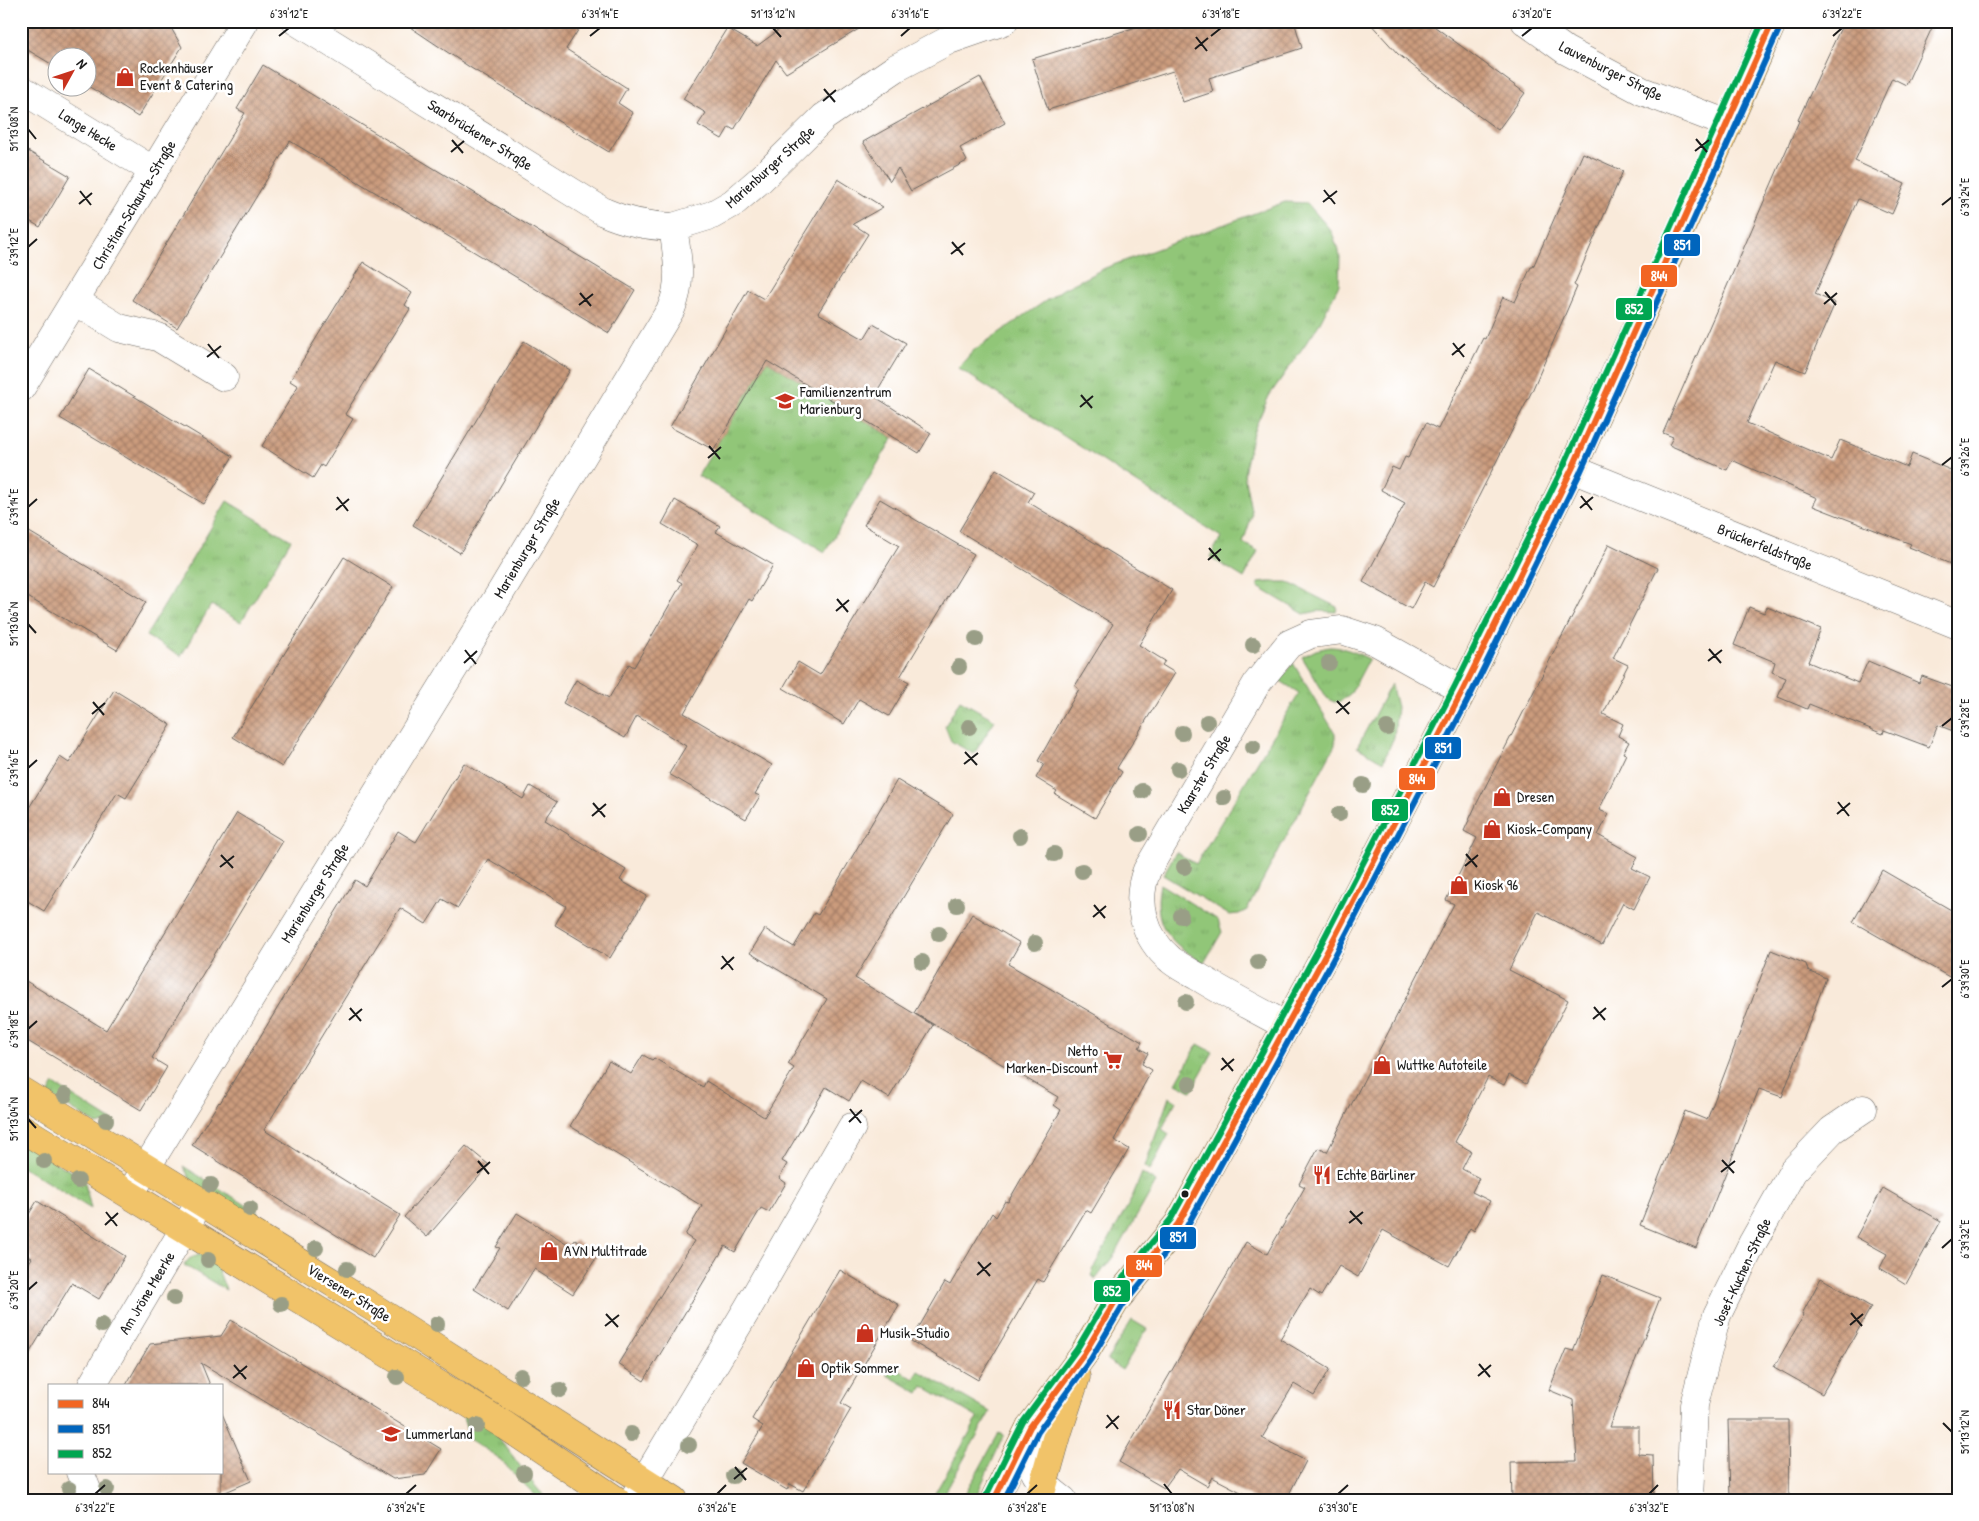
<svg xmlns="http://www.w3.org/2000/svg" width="1979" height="1521" viewBox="0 0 1979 1521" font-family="'Patrick Hand',sans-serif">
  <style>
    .grass { fill: url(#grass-tufts); stroke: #56714a }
    .building { fill: url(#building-cross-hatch) }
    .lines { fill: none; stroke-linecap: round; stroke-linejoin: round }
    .minor-casing { stroke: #69645e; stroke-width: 29 }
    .major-casing { stroke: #69645e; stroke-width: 29 }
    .minor { stroke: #fff; stroke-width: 28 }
    .major { stroke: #f1c369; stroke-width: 28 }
    .bus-1-casing { stroke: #fff; stroke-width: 10 }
    .bus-2-casing { stroke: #fff; stroke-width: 10 }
    .bus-3-casing { stroke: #fff; stroke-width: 10 }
    .bus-1 { stroke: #f26522; stroke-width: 6 }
    .bus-2 { stroke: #0065bd; stroke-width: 6 }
    .bus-3 { stroke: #00a651; stroke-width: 6 }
    .tree { fill: #999e86 }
    .ticks { fill: none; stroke: #1c1c1c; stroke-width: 2 }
    .bus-dot { fill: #1c1c1c; stroke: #fff; stroke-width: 2 }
    .labels { text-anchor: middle; stroke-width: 5; stroke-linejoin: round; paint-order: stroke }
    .poi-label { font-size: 15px; fill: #1c1c1c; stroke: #fff; text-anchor: start }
    .street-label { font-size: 15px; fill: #1c1c1c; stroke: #fff }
    .line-badge { stroke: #fff; stroke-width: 2 }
    .badge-label { font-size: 14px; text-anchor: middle; font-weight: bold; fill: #fff }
    .neatline { fill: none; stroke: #1c1c1c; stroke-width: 2 }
    .ticks-label { font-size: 12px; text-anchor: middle; fill: #1c1c1c }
  </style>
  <defs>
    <pattern id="grass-tufts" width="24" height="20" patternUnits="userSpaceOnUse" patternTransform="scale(1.25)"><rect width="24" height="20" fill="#91c678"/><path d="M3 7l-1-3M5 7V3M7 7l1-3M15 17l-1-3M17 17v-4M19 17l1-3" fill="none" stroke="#7caa67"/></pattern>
    <pattern id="building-cross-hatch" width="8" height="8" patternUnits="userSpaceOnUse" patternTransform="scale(1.25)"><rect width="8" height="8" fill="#cb9b7d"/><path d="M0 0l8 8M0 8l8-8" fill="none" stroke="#a47e66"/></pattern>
  </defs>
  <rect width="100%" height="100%" fill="#fff"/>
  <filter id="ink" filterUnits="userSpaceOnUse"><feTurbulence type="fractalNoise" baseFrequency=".02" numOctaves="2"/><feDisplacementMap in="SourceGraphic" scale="10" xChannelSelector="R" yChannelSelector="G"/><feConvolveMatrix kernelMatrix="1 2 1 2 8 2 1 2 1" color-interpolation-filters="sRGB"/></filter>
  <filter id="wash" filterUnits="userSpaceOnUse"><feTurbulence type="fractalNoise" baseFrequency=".0096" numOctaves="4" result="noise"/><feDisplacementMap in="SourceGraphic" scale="20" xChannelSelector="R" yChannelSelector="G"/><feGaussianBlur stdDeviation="1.12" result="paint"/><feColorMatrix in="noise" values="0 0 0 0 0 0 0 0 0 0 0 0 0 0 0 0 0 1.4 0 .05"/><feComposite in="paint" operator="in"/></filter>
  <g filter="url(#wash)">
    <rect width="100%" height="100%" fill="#f9eada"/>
    <g class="grass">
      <path d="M1285,202L1307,203L1332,232L1340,256L1339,285L1318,326L1269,396L1253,432L1244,474L1252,515L1243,543L1258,551L1244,578L1210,557L1221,537L958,368L974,350L1063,289L1105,268Z"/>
      <path d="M767,361L893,438L825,552L698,476Z"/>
      <path d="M227,501L291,540L241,622L211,605L181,656L146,636Z"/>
      <path d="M1268,582H1287L1337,607L1336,612L1318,611L1304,614L1258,587V583Z"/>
      <path d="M1329,647C1344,647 1355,652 1369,659L1351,693L1341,701L1334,702L1327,698L1302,657L1316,650Z"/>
      <path d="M1293,663L1335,733V745L1247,910L1239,914L1229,915L1163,875L1176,852L1196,864L1299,693L1279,680Z"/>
      <path d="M1391,684L1397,707L1394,737L1383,762L1357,747Z"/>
      <path d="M960,700L995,720L974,754L951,741L945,726Z"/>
      <path d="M1160,884L1218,920L1222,932L1204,963C1170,943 1152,927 1160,884Z"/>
      <path d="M1198,1044L1213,1052L1191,1091L1176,1083Z"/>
      <path d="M54,1084L112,1121L97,1125L48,1094Z"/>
      <path d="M1169,1097L1176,1101L1162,1129L1169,1134L1150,1170L1145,1166Z"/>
      <path d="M21,1142L84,1179L91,1209L21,1166Z"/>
      <path d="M183,1166L259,1213L242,1214L193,1184Z"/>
      <path d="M1142,1173L1156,1182L1116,1253L1096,1279L1091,1276L1095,1265L1131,1200Z"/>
      <path d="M198,1254H212L226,1290L184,1265L189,1259Z"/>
      <path d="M1132,1320L1147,1329L1122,1370L1107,1360Z"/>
      <path d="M892,1366L914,1379L919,1371L990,1412L941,1500H931L978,1418L923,1386L919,1393L887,1375Z"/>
      <path d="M461,1408C469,1413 480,1418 487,1425C510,1448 525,1477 548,1500H540L496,1456L469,1439Z"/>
      <path d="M999,1433L1004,1436L974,1500H962Z"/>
    </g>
    <g id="blocks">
      <g class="building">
        <path d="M21,21H167L182,47L138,117L88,86V58H58V68L21,46Z"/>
        <path d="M401,21H584L566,49L627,88L618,103L633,113L609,152L471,68Z"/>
        <path d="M791,21H872L786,73L776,60L734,130L729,127L722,139L698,125L706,113L683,99L727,28L757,46Z"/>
        <path d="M1156,21H1294L1302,48L1209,78L1213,92L1183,102L1173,71L1048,110L1032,59Z"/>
        <path d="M1368,21H1427L1525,93L1498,130L1450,95L1398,54Z"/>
        <path d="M1844,21H1935L1906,85L1892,78L1855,161L1905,184L1892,214L1858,199L1815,294L1835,303L1805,372L1775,360L1747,423L1831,460L1840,440L1907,467L1912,454L1958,473V567L1909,547L1911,544L1813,506L1817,498L1732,460L1727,470L1669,445L1673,437L1663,433L1799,121L1798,120Z"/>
        <path d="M263,65L635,290L609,333L290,141L177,328L132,300L245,113L237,109Z"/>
        <path d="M980,77L1005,123L960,148L967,161L911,191L898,168L890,181L863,142Z"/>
        <path d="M21,147L70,176L40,227L21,216Z"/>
        <path d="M1583,153L1623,171L1574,285L1577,287L1532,391L1433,587L1425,582L1411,609L1363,582L1405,503L1381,490L1392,467L1399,470L1405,457L1408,458L1426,423L1438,429L1483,338L1485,339L1503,297L1515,302L1531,267H1533Z"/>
        <path d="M838,179L883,207L853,224L868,234L818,313L864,339L873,324L906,343L874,396L931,433L919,453L767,361L714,450L670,427L748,290L764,299Z"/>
        <path d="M363,262L412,293L405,305L410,309L345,414L353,419L324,467L321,465L313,478L262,446L298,386L290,381Z"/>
        <path d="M524,341L570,370L460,553L413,525Z"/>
        <path d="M89,369L233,456L204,504L60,418Z"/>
        <path d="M996,469L1034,492L1028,502L1172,590L1139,645L1165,661L1162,665L1175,673L1117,768L1122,772L1095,818L1055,794L1057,791L1036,778L1044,764L1038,761L1079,689L1075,686L1113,624L959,531Z"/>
        <path d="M880,499L974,554L900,677L909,682L889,716L859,699L844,724L783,688L798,662L820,675L899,546L864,525Z"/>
        <path d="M675,500L720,526L716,532L773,565L752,601L749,599L684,713L772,765L755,794L760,796L746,819L669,774L686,746L637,716L625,738L563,703L576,680L609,698L629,664L634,667L682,583L677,580L698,545L662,524Z"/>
        <path d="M21,527L146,602L117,650L21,593Z"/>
        <path d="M1609,544L1658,568L1613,658L1628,665L1603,714L1623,724L1618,736L1629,742L1623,753L1626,754L1599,810L1609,814L1598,835L1638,857L1632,868L1650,877L1634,909L1623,903L1602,945L1538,912L1509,970L1568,1000L1526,1084L1509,1075L1504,1085L1488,1077L1455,1142L1471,1151L1462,1169L1479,1178L1472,1192L1490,1201L1474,1231L1470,1228L1449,1266L1383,1230L1358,1277L1339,1266L1321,1296L1310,1289L1280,1339L1330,1369L1314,1396L1294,1384L1262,1438L1306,1461L1286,1500H1256L1212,1477L1207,1486L1178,1469L1164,1488L1119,1462L1246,1242L1267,1254L1305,1187L1299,1184L1318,1148L1327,1152L1454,904L1446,900L1477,838L1464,831L1476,805Z"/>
        <path d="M344,557L393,587L282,767L233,737Z"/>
        <path d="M1749,607L1764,613L1767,607L1821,629L1808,662L1858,683L1868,661L1919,683L1922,676L1958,689V733L1938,725L1929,747L1884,730L1883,734L1809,704L1807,709L1778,697L1786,678L1772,672L1775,662L1734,645Z"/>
        <path d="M114,690L171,725L126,798L117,793L44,911L21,897V821L60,757L69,763Z"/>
        <path d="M464,763L523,799L530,786L557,802L545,820L626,870L620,880L647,896L610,958L555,925L566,906L488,859L458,908L442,899L426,924L400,908L264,1130L400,1215L373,1258L192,1145L219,1102L220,1103L355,880L365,886L398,831L416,842Z"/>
        <path d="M897,780L953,814L855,978L933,1025L889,1098L861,1081L849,1101L826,1087L782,1161L787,1164L779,1178L786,1183L769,1212L761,1208L735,1252L725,1246L644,1381L618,1364L694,1241L685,1235L702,1206L570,1126L609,1061L631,1074L643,1055L652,1060L654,1058L703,1087L706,1081L764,1117L794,1068L788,1064L827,999L750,953L765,929L794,947L814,913L818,915Z"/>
        <path d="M237,813L283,841L152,1058L167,1067L141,1110L21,1037V978L106,1030Z"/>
        <path d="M1882,870L1958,914V982L1853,922Z"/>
        <path d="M972,914L1020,943L1008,964L1142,1042L1139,1048L1148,1053L1142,1064L1152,1070L1114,1140L1129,1149L1091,1213L1086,1210L1043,1282L1038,1279L978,1380L911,1341L945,1282L950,1285L992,1213L996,1217L1005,1201L1008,1202L1061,1110L1054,1105L1058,1097L914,1013Z"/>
        <path d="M1771,950L1806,964L1808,971L1826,978L1782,1097L1759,1089L1696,1248L1640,1225L1685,1111L1707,1120Z"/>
        <path d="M466,1146L489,1165L427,1237L404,1217Z"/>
        <path d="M1883,1188L1941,1221L1906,1284L1880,1268L1887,1254L1856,1237Z"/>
        <path d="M37,1201L125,1256L99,1299L72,1283L21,1367V1275L32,1258L21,1252V1227Z"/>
        <path d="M517,1213L571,1246L575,1240L598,1255L573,1294L534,1269L508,1311L474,1289L500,1248L496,1247Z"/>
        <path d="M840,1270L899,1305L841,1403L851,1409L803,1491L790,1484L787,1490L741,1463L763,1426L752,1419Z"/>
        <path d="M1603,1275L1660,1298L1609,1427H1639V1454L1653,1455L1654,1500H1512L1511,1462L1577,1461L1573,1400L1549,1390L1566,1349L1573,1351Z"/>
        <path d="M1821,1278L1871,1307L1822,1394L1774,1367L1804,1315L1802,1314Z"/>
        <path d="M231,1320L441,1449L425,1475L393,1479L201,1363L210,1385H126L150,1344L221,1336Z"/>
        <path d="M221,1411L251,1481L221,1494Z"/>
        <path d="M1728,1420H1788L1789,1500H1730Z"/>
      </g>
    </g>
  </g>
  <g filter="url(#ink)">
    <use href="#blocks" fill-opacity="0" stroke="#69645e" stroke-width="1"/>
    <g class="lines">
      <g class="minor-casing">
        <g id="minor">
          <path d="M296,21L604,212C626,222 648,226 673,227"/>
          <path d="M1525,21L1565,50L1642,91L1728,124"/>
          <path d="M21,89L154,171"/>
          <path d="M75,301L119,328L158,337L224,377"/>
          <path d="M21,388L245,21"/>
          <path d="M1572,469L1958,625"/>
          <path d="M1287,1026C1257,1010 1226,994 1197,976C1188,971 1178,966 1171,960C1144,938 1134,902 1147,870L1257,683L1289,644L1311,634L1342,630L1375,641L1463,690"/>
          <path d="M130,1194L502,590L671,309C683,282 677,255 673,227L712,215L733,203L761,179L824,117L896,68L949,40L1004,21"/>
          <path d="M92,1385L200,1202"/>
          <path d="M1030,1427C1030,1467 1029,1475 1063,1500"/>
          <path d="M80,1472L91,1500"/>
          <path d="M633,1500L748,1308L852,1127"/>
          <path d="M1690,1500L1694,1405L1717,1315L1753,1242L1793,1171L1832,1130L1863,1109"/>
        </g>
      </g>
      <g class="major-casing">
        <g id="major">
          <path d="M21,1091L377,1310L674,1500"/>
          <path d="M21,1128L506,1426L616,1500"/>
          <path d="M994,1500L1030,1427L1084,1354L1116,1300L1178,1224L1328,950L1463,690L1572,469L1728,124L1773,21"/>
          <path d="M1039,1500L1058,1432L1076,1377"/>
        </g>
      </g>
      <use href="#minor" class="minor"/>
      <use href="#major" class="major"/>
      <g class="bus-1-casing">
        <path id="bus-1" d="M994,1500L1030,1427L1084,1354L1116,1300L1178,1224L1328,950L1463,690L1572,469L1773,21"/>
      </g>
      <g class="bus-2-casing">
        <path id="bus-2" d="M1004,1500L1038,1432L1091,1359L1123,1305L1186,1228L1336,954L1471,694L1580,473L1781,25"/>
      </g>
      <g class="bus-3-casing">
        <path id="bus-3" d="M986,1496L1023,1422L1077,1349L1109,1295L1171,1219L1320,946L1455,686L1564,465L1763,21"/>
      </g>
      <use href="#bus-1" class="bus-1"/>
      <use href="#bus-2" class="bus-2"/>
      <use href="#bus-3" class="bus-3"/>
    </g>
    <g class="tree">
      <circle cx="976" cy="639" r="8"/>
      <circle cx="1253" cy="645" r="8"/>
      <circle cx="1329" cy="663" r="8"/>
      <circle cx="959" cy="667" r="8"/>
      <circle cx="1207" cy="722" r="8"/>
      <circle cx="969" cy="727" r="8"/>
      <circle cx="1387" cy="728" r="8"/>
      <circle cx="1182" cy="733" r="8"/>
      <circle cx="1253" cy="747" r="8"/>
      <circle cx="1178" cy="769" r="8"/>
      <circle cx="1363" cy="785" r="8"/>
      <circle cx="1142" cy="791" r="8"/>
      <circle cx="1224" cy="798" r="8"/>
      <circle cx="1339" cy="814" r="8"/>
      <circle cx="1140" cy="834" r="8"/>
      <circle cx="1020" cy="836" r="8"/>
      <circle cx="1054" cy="854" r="8"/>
      <circle cx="1184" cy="867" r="8"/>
      <circle cx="1082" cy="871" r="8"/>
      <circle cx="957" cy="905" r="8"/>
      <circle cx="1181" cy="916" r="8"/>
      <circle cx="939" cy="934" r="8"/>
      <circle cx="1035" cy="943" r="8"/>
      <circle cx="922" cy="962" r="8"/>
      <circle cx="1258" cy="962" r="8"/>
      <circle cx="1186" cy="1002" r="8"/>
      <circle cx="1189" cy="1084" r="8"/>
      <circle cx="65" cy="1095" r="8"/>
      <circle cx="106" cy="1120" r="8"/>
      <circle cx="44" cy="1161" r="8"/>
      <circle cx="78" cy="1181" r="8"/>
      <circle cx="211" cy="1185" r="8"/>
      <circle cx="250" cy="1209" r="8"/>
      <circle cx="316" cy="1248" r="8"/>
      <circle cx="208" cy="1260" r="8"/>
      <circle cx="347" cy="1269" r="8"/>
      <circle cx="174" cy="1298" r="8"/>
      <circle cx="281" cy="1304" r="8"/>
      <circle cx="437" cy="1324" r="8"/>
      <circle cx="102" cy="1325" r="8"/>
      <circle cx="521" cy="1376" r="8"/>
      <circle cx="397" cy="1377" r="8"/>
      <circle cx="560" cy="1390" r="8"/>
      <circle cx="477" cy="1426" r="8"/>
      <circle cx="631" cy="1434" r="8"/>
      <circle cx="689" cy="1445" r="8"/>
      <circle cx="524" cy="1473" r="8"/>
      <circle cx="733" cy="1476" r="8"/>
      <circle cx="69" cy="1489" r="8"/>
      <circle cx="107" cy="1489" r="8"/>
    </g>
  </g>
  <path class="ticks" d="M773,28L781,37M279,36L289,28M590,36L600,28M901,36L910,28M1211,36L1221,28M1522,36L1532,28M1833,36L1842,28M1196,37L1207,51M1195,49L1208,38M824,89L835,102M823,101L836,90M28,129L36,139M1696,139L1707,152M452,140L463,153M1695,151L1709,140M451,152L464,141M1324,190L1335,204M80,191L91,205M1323,202L1337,191M79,204L92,193M1942,205L1952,197M952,242L963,255M28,247L37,239M951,254L965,243M1825,292L1836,305M580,293L591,306M1824,304L1837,293M579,305L593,294M1453,343L1464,357M208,344L219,358M1452,355L1465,344M207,357L221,346M1081,395L1092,408M1080,407L1093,396M709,446L720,459M708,458L721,447M1942,465L1952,457M1581,496L1592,510M337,497L348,511M28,507L37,499M1580,508L1593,497M336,510L349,499M1209,548L1220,561M1208,560L1221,549M837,599L848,612M836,611L849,600M28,624L36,633M1709,649L1721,663M465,650L476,664M1708,661L1722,650M464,663L477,651M1337,701L1349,714M93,702L104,715M1336,713L1350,702M92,714L105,703M1942,726L1952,718M965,752L977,765M964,764L978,753M28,768L37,760M1838,802L1849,816M593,803L605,817M1837,814L1850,803M592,816L606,804M1466,854L1477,867M221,855L233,868M1465,866L1478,855M220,867L234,856M1094,905L1105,918M1093,917L1106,906M722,956L733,970M721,969L734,957M1942,987L1952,979M1594,1007L1605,1020M350,1008L361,1021M1593,1019L1606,1008M349,1020L362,1009M28,1029L37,1021M1222,1058L1233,1071M1221,1070L1234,1059M850,1109L861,1123M28,1119L36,1128M849,1122L862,1110M1722,1160L1734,1173M478,1161L489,1174M1721,1172L1735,1161M477,1173L490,1162M1350,1211L1362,1224M106,1212L117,1226M1349,1223L1363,1212M105,1225L118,1213M1942,1248L1952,1239M978,1262L990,1276M977,1275L991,1263M28,1290L37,1282M1851,1313L1862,1326M606,1314L618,1327M1850,1325L1863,1314M605,1326L619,1315M1479,1364L1490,1377M234,1365L246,1379M1478,1376L1491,1365M233,1378L247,1366M1107,1415L1118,1429M1943,1423L1952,1432M1106,1428L1119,1416M735,1467L746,1480M734,1479L747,1468M1164,1484L1172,1494M95,1494L105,1485M406,1494L416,1485M717,1494L726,1485M1027,1494L1037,1485M1338,1494L1348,1485M1649,1494L1658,1485"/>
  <defs>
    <g id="shop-bare" transform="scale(1.5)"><path d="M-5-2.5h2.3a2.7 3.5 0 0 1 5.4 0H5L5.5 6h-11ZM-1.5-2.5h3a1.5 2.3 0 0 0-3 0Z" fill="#c8321e" stroke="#fff" stroke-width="2.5" paint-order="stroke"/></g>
    <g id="school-bare" transform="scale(1.5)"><path d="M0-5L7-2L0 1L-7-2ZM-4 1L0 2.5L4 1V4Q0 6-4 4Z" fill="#c8321e" stroke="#fff" stroke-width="2.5" paint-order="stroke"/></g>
    <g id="supermarket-bare" transform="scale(1.5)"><path d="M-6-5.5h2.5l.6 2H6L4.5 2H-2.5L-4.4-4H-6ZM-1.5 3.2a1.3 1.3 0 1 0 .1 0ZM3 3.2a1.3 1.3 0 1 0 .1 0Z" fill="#c8321e" stroke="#fff" stroke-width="2.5" paint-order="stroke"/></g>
    <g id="restaurant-bare" transform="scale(1.5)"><path d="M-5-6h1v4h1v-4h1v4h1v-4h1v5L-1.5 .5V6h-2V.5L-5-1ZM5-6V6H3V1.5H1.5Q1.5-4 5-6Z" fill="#c8321e" stroke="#fff" stroke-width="2.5" paint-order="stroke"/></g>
  </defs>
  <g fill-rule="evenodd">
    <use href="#shop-bare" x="125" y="77"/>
    <use href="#school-bare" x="785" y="401"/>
    <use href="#shop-bare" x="1502" y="797"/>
    <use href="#shop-bare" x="1492" y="829"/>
    <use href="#shop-bare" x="1459" y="885"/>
    <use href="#supermarket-bare" x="1113" y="1060"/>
    <use href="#shop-bare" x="1382" y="1065"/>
    <use href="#restaurant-bare" x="1322" y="1175"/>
    <use href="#shop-bare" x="549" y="1251"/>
    <use href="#shop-bare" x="865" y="1333"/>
    <use href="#shop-bare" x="806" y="1368"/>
    <use href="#restaurant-bare" x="1172" y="1410"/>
    <use href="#school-bare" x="391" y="1434"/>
  </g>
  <circle class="bus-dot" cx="1185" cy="1194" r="4.5"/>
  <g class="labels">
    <g class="poi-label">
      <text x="140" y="73">Rockenhäuser<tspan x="140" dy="17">Event &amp; Catering</tspan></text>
      <text x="800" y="397">Familienzentrum<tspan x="800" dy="17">Marienburg</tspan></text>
      <text x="1517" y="802">Dresen</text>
      <text x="1507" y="834">Kiosk-Company</text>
      <text x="1474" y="890">Kiosk 96</text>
      <text x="1098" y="1056" text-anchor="end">Netto<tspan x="1098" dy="17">Marken-Discount</tspan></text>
      <text x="1397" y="1070">Wuttke Autoteile</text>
      <text x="1337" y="1180">Echte Bärliner</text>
      <text x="564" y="1256">AVN Multitrade</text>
      <text x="880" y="1338">Musik-Studio</text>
      <text x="821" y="1373">Optik Sommer</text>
      <text x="1187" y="1415">Star Döner</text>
      <text x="406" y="1439">Lummerland</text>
    </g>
    <g class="street-label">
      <text transform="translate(1611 71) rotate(27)" y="5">Lauvenburger Straße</text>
      <text transform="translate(88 130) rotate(32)" y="5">Lange Hecke</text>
      <text transform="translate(480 135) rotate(32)" y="5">Saarbrückener Straße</text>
      <text transform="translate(770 167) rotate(-42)" y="5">Marienburger Straße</text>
      <text transform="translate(134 205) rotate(-59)" y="5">Christian-Schaurte-Straße</text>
      <text transform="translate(1765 547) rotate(22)" y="5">Brückerfeldstraße</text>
      <text transform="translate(527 548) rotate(-59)" y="5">Marienburger Straße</text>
      <text transform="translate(1204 774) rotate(-59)" y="5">Kaarster Straße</text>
      <text transform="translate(315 893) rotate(-58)" y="5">Marienburger Straße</text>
      <text transform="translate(1742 1272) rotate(-65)" y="5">Josef-Kuchen-Straße</text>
      <text transform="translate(147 1293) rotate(-59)" y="5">Am Jröne Meerke</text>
      <text transform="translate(349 1293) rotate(32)" y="5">Viersener Straße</text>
    </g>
  </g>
  <g class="line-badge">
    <rect x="1663" y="233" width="38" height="24" rx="5" fill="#0065bd"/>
    <rect x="1640" y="264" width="38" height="24" rx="5" fill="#f26522"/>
    <rect x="1615" y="297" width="38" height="24" rx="5" fill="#00a651"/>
    <rect x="1424" y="736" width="38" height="24" rx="5" fill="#0065bd"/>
    <rect x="1398" y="767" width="38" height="24" rx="5" fill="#f26522"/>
    <rect x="1371" y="798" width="38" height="24" rx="5" fill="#00a651"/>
    <rect x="1159" y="1226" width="38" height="24" rx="5" fill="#0065bd"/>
    <rect x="1125" y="1254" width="38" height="24" rx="5" fill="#f26522"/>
    <rect x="1093" y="1279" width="38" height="24" rx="5" fill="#00a651"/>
  </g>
  <g class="badge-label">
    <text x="1682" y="250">851</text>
    <text x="1659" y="281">844</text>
    <text x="1634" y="314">852</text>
    <text x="1443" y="753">851</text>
    <text x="1417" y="784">844</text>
    <text x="1390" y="815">852</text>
    <text x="1178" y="1242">851</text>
    <text x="1144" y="1270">844</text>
    <text x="1112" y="1296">852</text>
  </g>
  <rect width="1979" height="1521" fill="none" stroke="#fff" stroke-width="55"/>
  <rect x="48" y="1384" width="175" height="90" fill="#ffffff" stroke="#a4a4a4"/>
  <rect x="58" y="1400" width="25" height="8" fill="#f26522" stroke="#a4a4a4"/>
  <text x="92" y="1408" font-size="15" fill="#1c1c1c">844</text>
  <rect x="58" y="1425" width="25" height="8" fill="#0065bd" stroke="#a4a4a4"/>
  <text x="92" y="1434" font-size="15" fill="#1c1c1c">851</text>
  <rect x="58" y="1450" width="25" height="8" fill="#00a651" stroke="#a4a4a4"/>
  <text x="92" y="1458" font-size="15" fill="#1c1c1c">852</text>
  <g transform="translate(72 72) rotate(50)"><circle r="24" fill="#ffffff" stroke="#a4a4a4"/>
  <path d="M0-4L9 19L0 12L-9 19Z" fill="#c8321e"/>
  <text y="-8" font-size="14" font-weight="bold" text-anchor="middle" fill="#1c1c1c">N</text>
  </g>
  <rect x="28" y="28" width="1924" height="1466" class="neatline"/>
  <g class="ticks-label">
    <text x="289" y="18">6°39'12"E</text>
    <text x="600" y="18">6°39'14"E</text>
    <text x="773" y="18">51°13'12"N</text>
    <text x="910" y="18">6°39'16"E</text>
    <text x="1221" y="18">6°39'18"E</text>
    <text x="1532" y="18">6°39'20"E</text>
    <text x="1842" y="18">6°39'22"E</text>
    <text transform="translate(14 129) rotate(-90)" y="4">51°13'08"N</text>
    <text transform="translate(1965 197) rotate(-90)" y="4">6°39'24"E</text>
    <text transform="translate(14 247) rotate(-90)" y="4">6°39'12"E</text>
    <text transform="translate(1965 457) rotate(-90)" y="4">6°39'26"E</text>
    <text transform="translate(14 507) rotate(-90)" y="4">6°39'14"E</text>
    <text transform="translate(14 624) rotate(-90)" y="4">51°13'06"N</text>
    <text transform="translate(1965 718) rotate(-90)" y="4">6°39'28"E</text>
    <text transform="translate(14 768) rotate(-90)" y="4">6°39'16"E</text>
    <text transform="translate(1965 979) rotate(-90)" y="4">6°39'30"E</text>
    <text transform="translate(14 1029) rotate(-90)" y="4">6°39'18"E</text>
    <text transform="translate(14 1119) rotate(-90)" y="4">51°13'04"N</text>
    <text transform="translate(1965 1239) rotate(-90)" y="4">6°39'32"E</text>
    <text transform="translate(14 1290) rotate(-90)" y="4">6°39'20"E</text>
    <text transform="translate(1965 1432) rotate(-90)" y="4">51°13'12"N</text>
    <text x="95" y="1512">6°39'22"E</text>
    <text x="406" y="1512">6°39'24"E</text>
    <text x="717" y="1512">6°39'26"E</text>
    <text x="1027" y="1512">6°39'28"E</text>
    <text x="1172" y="1512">51°13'08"N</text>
    <text x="1338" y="1512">6°39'30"E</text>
    <text x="1649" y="1512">6°39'32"E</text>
  </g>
</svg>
